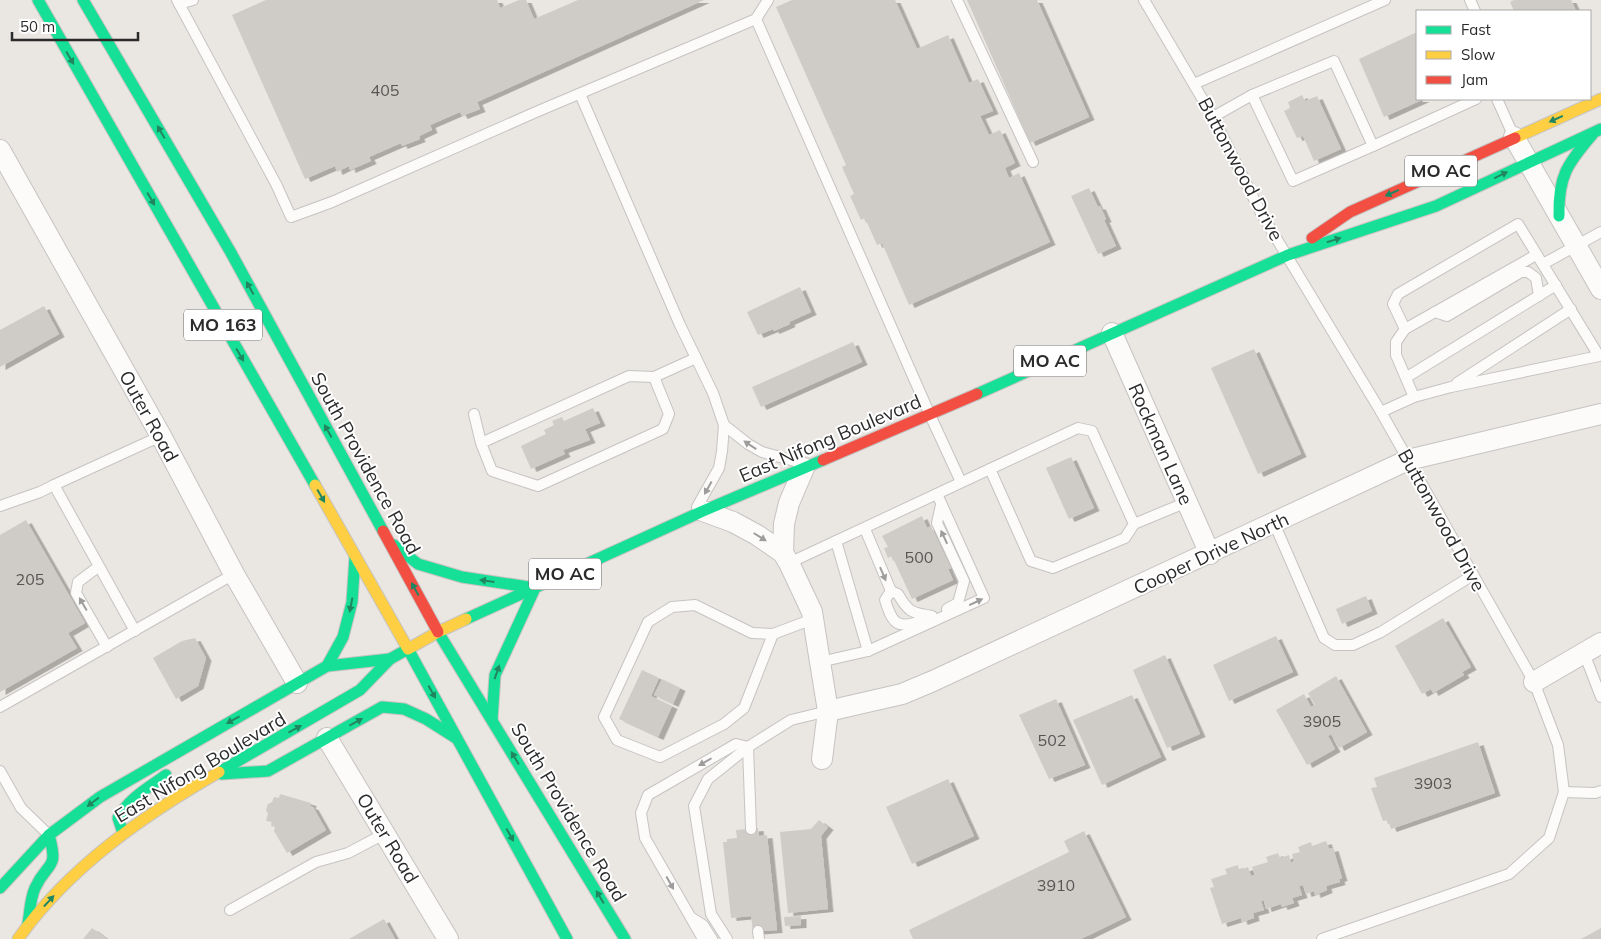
<svg xmlns="http://www.w3.org/2000/svg" width="1601" height="939" viewBox="0 0 1601 939" font-family="Mulish,sans-serif">
  <style>
    .building { fill: #cfccc8; filter: url(#shadow) }
    .lines { fill: none; stroke-linecap: round; stroke-linejoin: round }
    .lane-casing { stroke: #c5c4c3; stroke-width: 12 }
    .street-casing { stroke: #c5c4c3; stroke-width: 22 }
    .fast-casing { stroke: #c5c4c3; stroke-width: 13 }
    .slow-casing { stroke: #c5c4c3; stroke-width: 13 }
    .jam-casing { stroke: #c5c4c3; stroke-width: 13 }
    .lane { stroke: #fcfbfa; stroke-width: 10 }
    .street { stroke: #fcfbfa; stroke-width: 20 }
    .fast { stroke: #16e098; stroke-width: 11 }
    .slow { stroke: #ffcf43; stroke-width: 11 }
    .jam { stroke: #f24e42; stroke-width: 11 }
    .oneway { fill: #208662 }
    .oneway2 { fill: #9e9d9d }
    .labels { text-anchor: middle; stroke-width: 4; stroke-linejoin: round; paint-order: stroke }
    .number-label { font-size: 16px; fill: #565554 }
    .shield { fill: #fff; stroke: #6b6b6b; stroke-width: 1 }
    .shield-label { font-size: 18px; font-weight: bold; fill: #2b2b2b }
    .street-label { font-size: 19px; fill: #2b2b2b; stroke: #fff }
  </style>
  <defs>
    <filter id="shadow"><feDropShadow dx="5.5" dy="3" stdDeviation="0" flood-color="#0004"/></filter>
  </defs>
  <rect width="100%" height="100%" fill="#eae6e1"/>
  <g class="building">
    <path d="M266,0H497L500,8L519,0H526L534,19L578,0H704L477,102L480,109L462,116L460,112L430,125L432,130L419,136L420,139L402,146L401,143L369,157L371,161L350,170L349,166L337,172L335,166L305,179L232,15Z"/>
    <path d="M792,0H895L917,49L948,35L969,83L978,79L993,111L980,116L989,135L1000,130L1015,163L1005,168L1009,178L1019,173L1050,242L909,305L882,243L877,245L865,218L861,220L850,196L854,194L842,167L846,165L776,7Z"/>
    <path d="M967,0H1037L1089,117L1030,143Z"/>
    <path d="M1514,0H1571L1576,11H1514L1510,2Z"/>
    <path d="M1417,32V99H1424L1384,117L1359,59Z"/>
    <path d="M1302,95L1305,101L1317,96L1341,149L1314,161L1303,136L1297,138L1284,111L1290,108L1288,102Z"/>
    <path d="M1089,188L1098,207L1100,206L1106,219L1104,220L1116,246L1098,254L1071,196Z"/>
    <path d="M800,287L811,312L789,322L790,324L774,331L773,329L758,335L747,312Z"/>
    <path d="M44,306L59,334L0,367V330Z"/>
    <path d="M853,342L862,362L761,407L752,387Z"/>
    <path d="M1254,349L1301,454L1258,474L1211,368Z"/>
    <path d="M593,408L600,423L585,429L590,440L563,450L565,454L531,469L521,446L546,434L544,430L554,425L552,421L562,417L564,421Z"/>
    <path d="M1071,457L1094,508L1069,519L1046,468Z"/>
    <path d="M922,516L927,528L931,526L951,568L948,569L953,580L912,599L892,556L888,558L884,548L888,547L882,536Z"/>
    <path d="M26,520L85,623L68,633L77,648L0,692V535Z"/>
    <path d="M1366,596L1372,611L1342,624L1336,609Z"/>
    <path d="M1443,618L1471,667L1462,672L1464,675L1433,693L1431,689L1422,694L1395,646Z"/>
    <path d="M1276,636L1293,672L1229,701L1213,665Z"/>
    <path d="M195,638L206,658L198,686L176,699L153,658L182,641Z"/>
    <path d="M1165,655L1200,734L1167,748L1133,670Z"/>
    <path d="M642,670L659,678L651,696L672,706L658,737L619,719Z"/>
    <path d="M1336,676L1367,732L1339,748L1331,734L1328,736L1335,749L1307,765L1276,710L1304,694L1311,707L1315,705L1308,693Z"/>
    <path d="M662,679L680,688L673,704L654,695Z"/>
    <path d="M1132,695L1161,757L1102,785L1073,720Z"/>
    <path d="M1056,699L1085,765L1049,779L1019,715Z"/>
    <path d="M1478,742L1495,793L1391,829L1388,820L1383,821L1371,788L1377,787L1374,778Z"/>
    <path d="M948,779L974,836L912,864L886,807Z"/>
    <path d="M280,794L311,803L310,806L313,807L326,830L287,853L274,831L275,827L271,826L272,822L266,821L268,814L266,810L268,804L272,802L274,797L279,798Z"/>
    <path d="M819,820L828,827L821,836L828,909L788,913L780,832L811,829Z"/>
    <path d="M758,828L759,836L767,835L777,930L753,932L751,916L731,918L723,842H727V839L737,838L736,830Z"/>
    <path d="M1084,831L1126,917L1081,939H913L909,930L1069,852L1064,841Z"/>
    <path d="M1326,841L1329,849L1333,848L1342,878L1339,879L1340,882L1326,886L1327,890L1315,895L1314,891L1306,894L1303,885L1299,886L1302,895L1292,898L1294,903L1282,907L1281,904L1266,909L1264,901H1261L1264,910L1253,913L1254,918L1242,922L1241,918L1222,924L1210,888L1214,887L1211,879L1227,874L1225,869L1238,865L1239,870L1248,867L1251,876L1255,875L1252,867L1268,862L1266,857L1278,853L1280,858L1289,855L1291,863L1294,861L1292,854L1300,852L1298,847L1311,842L1312,846Z"/>
    <path d="M801,916V925L785,926L784,917Z"/>
    <path d="M384,919L395,939H349Z"/>
    <path d="M92,928L107,939H83Z"/>
    <path d="M1601,928V939H1581Z"/>
  </g>
  <g class="lines">
    <g class="lane-casing">
      <g id="lane">
        <path d="M177,0L276,184L291,217L332,202L536,112L756,19L768,0"/>
        <path d="M957,0L1033,162"/>
        <path d="M1144,0L1213,117L1261,213L1381,412L1534,682L1558,745L1564,792L1549,838L1509,874L1322,939"/>
        <path d="M1470,0L1475,11"/>
        <path d="M179,4L193,0"/>
        <path d="M756,19L930,415L961,482"/>
        <path d="M1194,84L1385,0"/>
        <path d="M580,94L680,325L713,393L724,425L722,451L719,468L697,507"/>
        <path d="M1252,95L1334,61L1373,146L1476,99"/>
        <path d="M1497,99L1514,137"/>
        <path d="M1213,117L1252,95L1293,181L1373,146"/>
        <path d="M1543,264L1601,232"/>
        <path d="M1435,312L1447,316L1521,272H1528L1536,278L1539,296"/>
        <path d="M1405,329L1536,255"/>
        <path d="M654,377L696,358"/>
        <path d="M1407,377L1556,285"/>
        <path d="M1457,383L1571,309"/>
        <path d="M1381,412L1414,397L1396,355V342L1405,329L1393,304L1398,294L1518,224L1599,356L1451,387L1414,397"/>
        <path d="M474,414L481,443L492,471L538,486L663,429L669,414L654,377L629,376L481,443"/>
        <path d="M724,425L748,444L762,452L802,463"/>
        <path d="M941,505L937,523L964,581L958,603L947,609"/>
        <path d="M0,506L40,492L54,485"/>
        <path d="M1274,523L1324,638L1335,645H1353L1381,632L1473,575"/>
        <path d="M1134,524L1092,431L1078,428L990,469L1031,561L1053,568L1125,538L1134,524L1187,502"/>
        <path d="M865,529L891,591L898,594C908,612 912,613 932,616"/>
        <path d="M836,541L868,651"/>
        <path d="M789,563L990,469"/>
        <path d="M98,567L78,582L76,593L107,647"/>
        <path d="M891,591L885,600C892,622 896,630 920,621"/>
        <path d="M135,631L54,485L161,436"/>
        <path d="M773,634L744,708L724,724L660,757L617,740L604,717L648,622L672,607L695,605L752,633L773,634L813,619"/>
        <path d="M1584,653L1601,697"/>
        <path d="M820,662L868,651L984,598L937,494"/>
        <path d="M0,707L234,574"/>
        <path d="M748,747L751,829"/>
        <path d="M0,771L21,808L49,835"/>
        <path d="M1564,792L1595,793L1601,791"/>
        <path d="M230,910L316,862L348,853L386,833"/>
        <path d="M692,918L703,925L712,939"/>
        <path d="M758,931L759,939"/>
        <path d="M703,939L645,838L641,813L648,795L736,744L748,747"/>
        <path d="M727,939L711,914L694,806L708,779L748,747L791,720L828,711"/>
      </g>
    </g>
    <g class="street-casing">
      <g id="street">
        <path d="M1514,137L1601,289"/>
        <path d="M0,150L161,436L234,574L297,683"/>
        <path d="M1112,333L1210,554"/>
        <path d="M703,511L733,522L757,535L783,553L789,563L812,612L820,662L828,711L822,759"/>
        <path d="M783,553L784,524L789,503L804,468"/>
        <path d="M1534,682L1601,643"/>
        <path d="M828,711L902,694L933,681L1408,460L1601,414"/>
        <path d="M327,738L448,939"/>
      </g>
    </g>
    <g class="fast-casing">
      <g id="fast">
        <path d="M38,0L315,485"/>
        <path d="M83,0L230,251L383,531"/>
        <path d="M1559,216C1558,177 1567,164 1592,135"/>
        <path d="M977,394L1288,255L1436,206L1601,129"/>
        <path d="M394,545L418,564L462,577L535,588L495,675L492,720"/>
        <path d="M466,619L703,511L823,460"/>
        <path d="M438,632L625,939"/>
        <path d="M327,666L343,637L352,602L355,557"/>
        <path d="M219,772L360,690L390,659L408,649L567,939"/>
        <path d="M222,774L268,771L382,707L404,709L426,719L456,738"/>
        <path d="M123,833L118,818C129,798 148,788 166,775"/>
        <path d="M0,888L49,835L100,797L327,666L390,659"/>
        <path d="M28,923C30,912 30,899 35,888C48,860 59,871 49,835"/>
      </g>
    </g>
    <g class="slow-casing">
      <g id="slow">
        <path d="M1515,138L1601,99"/>
        <path d="M315,485L408,649L438,632L466,619"/>
        <path d="M18,939C69,867 144,815 219,772"/>
      </g>
    </g>
    <g class="jam-casing">
      <g id="jam">
        <path d="M1312,238L1350,212L1515,138"/>
        <path d="M823,460L977,394"/>
        <path d="M383,531L438,632"/>
      </g>
    </g>
    <use href="#lane" class="lane"/>
    <use href="#street" class="street"/>
    <use href="#fast" class="fast"/>
    <use href="#slow" class="slow"/>
    <use href="#jam" class="jam"/>
  </g>
  <defs><path id="oneway-solid" d="M-6-.8H1V-3.2L6.5 0L1 3.2V.8H-6Z" transform="scale(1.25)"/></defs>
  <g class="oneway">
    <use href="#oneway-solid" transform="translate(70 58) rotate(60)"/>
    <use href="#oneway-solid" transform="translate(1556 119) rotate(156)"/>
    <use href="#oneway-solid" transform="translate(161 132) rotate(-120)"/>
    <use href="#oneway-solid" transform="translate(1501 175) rotate(-26)"/>
    <use href="#oneway-solid" transform="translate(1392 193) rotate(156)"/>
    <use href="#oneway-solid" transform="translate(151 199) rotate(60)"/>
    <use href="#oneway-solid" transform="translate(1334 240) rotate(-18)"/>
    <use href="#oneway-solid" transform="translate(250 288) rotate(-119)"/>
    <use href="#oneway-solid" transform="translate(240 355) rotate(60)"/>
    <use href="#oneway-solid" transform="translate(328 431) rotate(-119)"/>
    <use href="#oneway-solid" transform="translate(321 496) rotate(60)"/>
    <use href="#oneway-solid" transform="translate(487 581) rotate(-172)"/>
    <use href="#oneway-solid" transform="translate(415 589) rotate(-119)"/>
    <use href="#oneway-solid" transform="translate(351 605) rotate(101)"/>
    <use href="#oneway-solid" transform="translate(497 672) rotate(-71)"/>
    <use href="#oneway-solid" transform="translate(432 692) rotate(61)"/>
    <use href="#oneway-solid" transform="translate(233 720) rotate(151)"/>
    <use href="#oneway-solid" transform="translate(356 722) rotate(-29)"/>
    <use href="#oneway-solid" transform="translate(295 729) rotate(-29)"/>
    <use href="#oneway-solid" transform="translate(515 758) rotate(-121)"/>
    <use href="#oneway-solid" transform="translate(93 802) rotate(143)"/>
    <use href="#oneway-solid" transform="translate(510 835) rotate(61)"/>
    <use href="#oneway-solid" transform="translate(600 897) rotate(-121)"/>
    <use href="#oneway-solid" transform="translate(49 901) rotate(-47)"/>
  </g>
  <g class="oneway2">
    <use href="#oneway-solid" transform="translate(750 445) rotate(-147)"/>
    <use href="#oneway-solid" transform="translate(708 488) rotate(119)"/>
    <use href="#oneway-solid" transform="translate(760 537) rotate(32)"/>
    <use href="#oneway-solid" transform="translate(944 537) rotate(-115)"/>
    <use href="#oneway-solid" transform="translate(883 574) rotate(67)"/>
    <use href="#oneway-solid" transform="translate(976 602) rotate(-25)"/>
    <use href="#oneway-solid" transform="translate(83 604) rotate(-120)"/>
    <use href="#oneway-solid" transform="translate(705 762) rotate(150)"/>
    <use href="#oneway-solid" transform="translate(670 883) rotate(61)"/>
  </g>
  <g class="labels">
    <g class="number-label">
      <text x="385" y="96">405</text>
      <text x="919" y="563">500</text>
      <text x="30" y="585">205</text>
      <text x="1322" y="727">3905</text>
      <text x="1052" y="746">502</text>
      <text x="1433" y="789">3903</text>
      <text x="1056" y="891">3910</text>
    </g>
    <g class="shield">
      <rect x="1405" y="155.5" width="72" height="31" rx="4"/>
      <rect x="184" y="309.5" width="78" height="31" rx="4"/>
      <rect x="1014" y="345.5" width="72" height="31" rx="4"/>
      <rect x="529" y="558.5" width="72" height="31" rx="4"/>
    </g>
    <g class="shield-label">
      <text x="1441" y="177">MO AC</text>
      <text x="223" y="331">MO 163</text>
      <text x="1050" y="367">MO AC</text>
      <text x="565" y="580">MO AC</text>
    </g>
    <g class="street-label">
      <text transform="translate(1241 169) rotate(62)" y="7">Buttonwood Drive</text>
      <text transform="translate(149 416) rotate(61)" y="7">Outer Road</text>
      <text transform="translate(830 438) rotate(-23)" y="7">East Nifong Boulevard</text>
      <text transform="translate(1161 444) rotate(66)" y="7">Rockman Lane</text>
      <text transform="translate(366 463) rotate(61)" y="7">South Providence Road</text>
      <text transform="translate(1442 520) rotate(61)" y="7">Buttonwood Drive</text>
      <text transform="translate(1211 553) rotate(-25)" y="7">Cooper Drive North</text>
      <text transform="translate(200 767) rotate(-31)" y="7">East Nifong Boulevard</text>
      <text transform="translate(569 812) rotate(59)" y="7">South Providence Road</text>
      <text transform="translate(388 838) rotate(59)" y="7">Outer Road</text>
    </g>
  </g>
  <rect x="1416" y="10" width="175" height="90" fill="#ffffff" stroke="#aaaaaa"/>
  <rect x="1426" y="26" width="25" height="8" fill="#16e098" stroke="#aaaaaa"/>
  <text x="1461" y="35" font-size="15" fill="#2b2b2b">Fast</text>
  <rect x="1426" y="51" width="25" height="8" fill="#ffcf43" stroke="#aaaaaa"/>
  <text x="1461" y="60" font-size="15" fill="#2b2b2b">Slow</text>
  <rect x="1426" y="76" width="25" height="8" fill="#f24e42" stroke="#aaaaaa"/>
  <text x="1461" y="85" font-size="15" fill="#2b2b2b">Jam</text>
  <path d="M12 32v8h126v-8" fill="none" stroke="#2b2b2b" stroke-width="2.5"/>
  <text x="20" y="32" font-size="15" fill="#2b2b2b" stroke="#ffffff" stroke-width="4" paint-order="stroke">50 m</text>
</svg>
